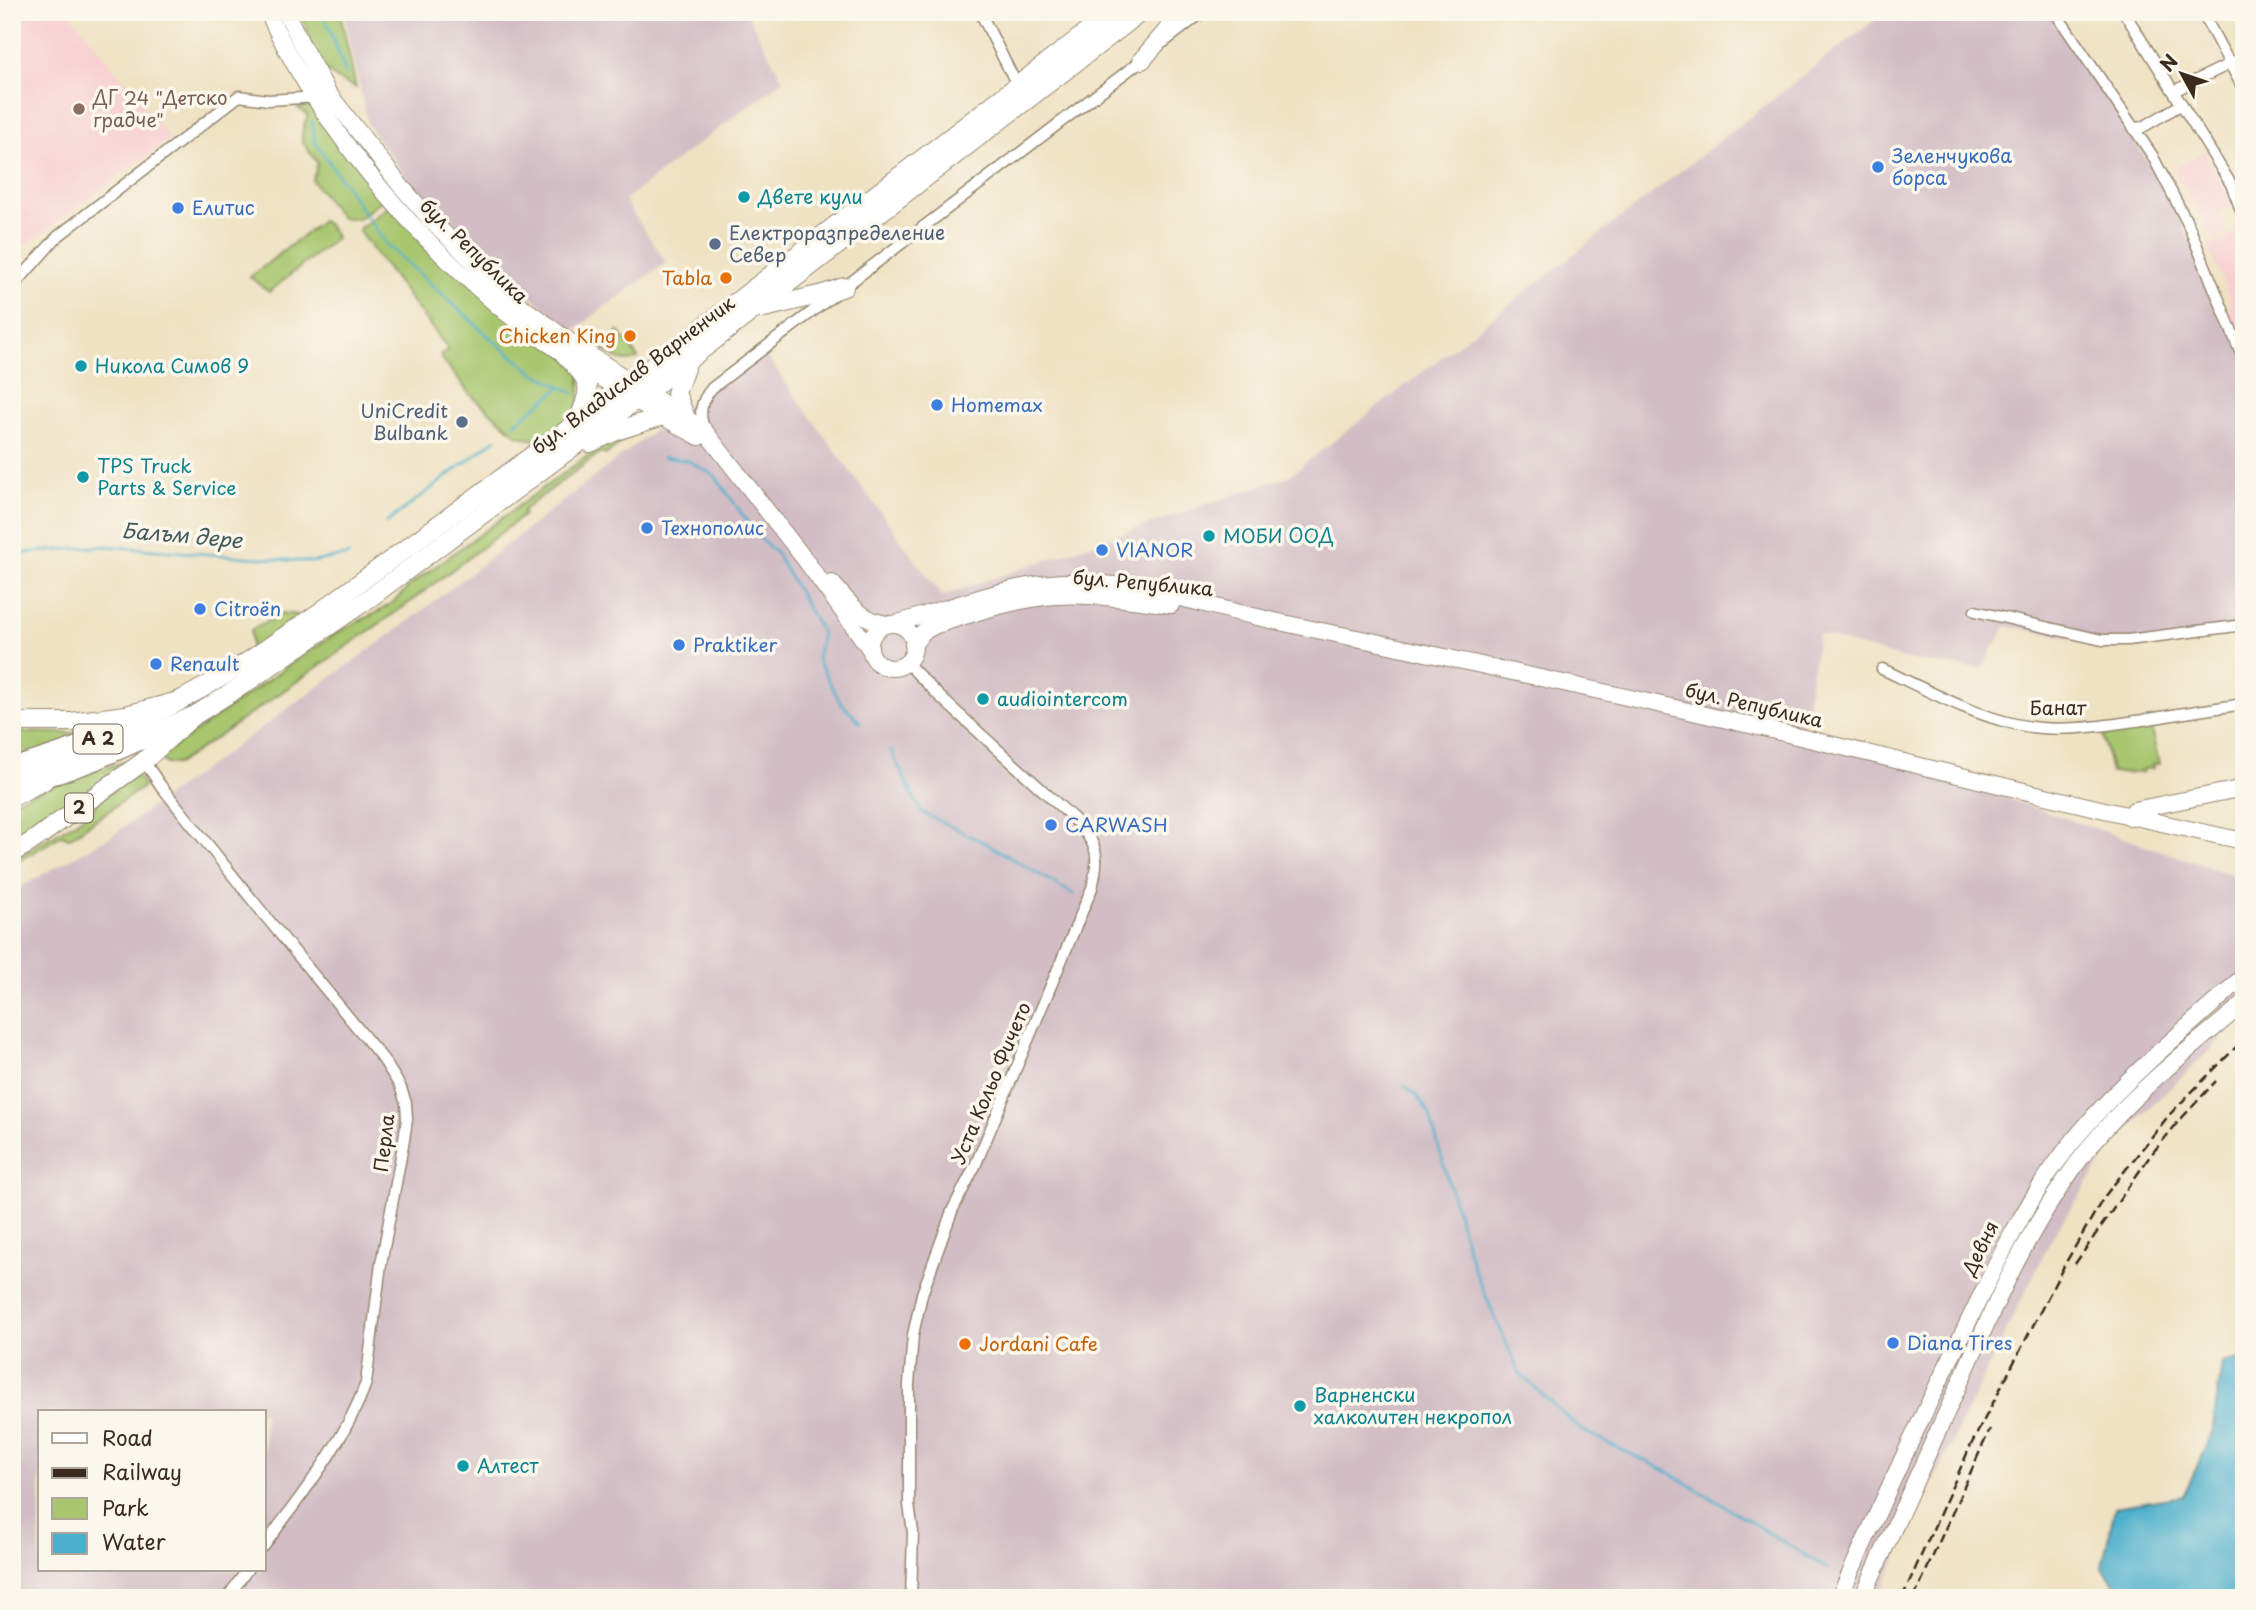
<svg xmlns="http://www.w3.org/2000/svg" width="2256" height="1610" viewBox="0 0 2256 1610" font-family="'Playpen Sans',sans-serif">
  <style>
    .built { fill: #f7cfd0 }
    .industrial { fill: #d2bdc5; fill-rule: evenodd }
    .green { fill: #a7c66e; stroke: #717846; stroke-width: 2 }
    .water { fill: #4cafcb; stroke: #446c74; stroke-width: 2 }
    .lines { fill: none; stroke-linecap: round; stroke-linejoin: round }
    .stream { stroke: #4cafcb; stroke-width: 2.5 }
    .street-casing { stroke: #958670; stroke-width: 13 }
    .secondary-casing { stroke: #958670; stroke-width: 18 }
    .primary-casing { stroke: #958670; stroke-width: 20 }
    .highway-casing { stroke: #958670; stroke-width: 22 }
    .street { stroke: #fff; stroke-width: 10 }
    .secondary { stroke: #fff; stroke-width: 16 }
    .primary { stroke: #fff; stroke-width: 18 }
    .highway { stroke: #fff; stroke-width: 19 }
    .rail { stroke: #3b2a1e; stroke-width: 2.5; stroke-dasharray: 10 5; stroke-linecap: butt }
    .education-dot { fill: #8d6e63; stroke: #fbf7ec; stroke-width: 2.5 }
    .shop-dot { fill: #3f7fe0; stroke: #fbf7ec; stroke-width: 2.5 }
    .culture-dot { fill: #0f9aa8; stroke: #fbf7ec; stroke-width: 2.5 }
    .service-dot { fill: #5c6f8a; stroke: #fbf7ec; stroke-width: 2.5 }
    .food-dot { fill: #e8710a; stroke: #fbf7ec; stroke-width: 2.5 }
    .labels { text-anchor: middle; stroke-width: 7; stroke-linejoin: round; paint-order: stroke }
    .shield { fill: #fbf7ec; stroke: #75685c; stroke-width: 2 }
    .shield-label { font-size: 18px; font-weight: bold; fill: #3b2a1e }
    .education-label { font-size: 19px; fill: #785e54; stroke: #fbf7ec; text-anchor: start }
    .shop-label { font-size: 19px; fill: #366cbe; stroke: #fbf7ec; text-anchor: start }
    .culture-label { font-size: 19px; fill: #0d838f; stroke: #fbf7ec; text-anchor: start }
    .service-label { font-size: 19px; fill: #4e5e75; stroke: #fbf7ec; text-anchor: start }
    .street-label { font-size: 19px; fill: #3b2a1e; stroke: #fbf7ec }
    .food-label { font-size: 19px; fill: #c56008; stroke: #fbf7ec; text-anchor: end }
    .water-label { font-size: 21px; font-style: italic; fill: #41595b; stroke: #fbf7ec }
  </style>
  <rect width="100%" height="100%" fill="#fbf7ec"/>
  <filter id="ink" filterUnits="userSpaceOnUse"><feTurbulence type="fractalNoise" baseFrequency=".0143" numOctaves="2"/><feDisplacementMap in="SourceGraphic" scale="14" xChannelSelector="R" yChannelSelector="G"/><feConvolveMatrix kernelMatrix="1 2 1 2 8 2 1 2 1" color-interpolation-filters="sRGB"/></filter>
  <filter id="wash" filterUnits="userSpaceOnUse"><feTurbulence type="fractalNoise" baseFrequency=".00686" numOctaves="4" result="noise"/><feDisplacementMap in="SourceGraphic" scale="28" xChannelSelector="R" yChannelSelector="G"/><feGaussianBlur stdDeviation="1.57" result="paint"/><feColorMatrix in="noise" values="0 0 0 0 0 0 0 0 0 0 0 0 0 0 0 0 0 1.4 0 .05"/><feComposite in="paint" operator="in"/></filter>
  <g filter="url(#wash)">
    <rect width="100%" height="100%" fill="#efe2c3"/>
    <g class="built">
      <path d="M12,12H69L170,139L12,255Z"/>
      <path d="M2204,151L2233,204L2218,213L2228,232L2214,241L2173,169Z"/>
      <path d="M2244,229V347L2229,316L2230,299L2208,247Z"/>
    </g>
    <g class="industrial">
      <path d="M344,12H746L783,80L624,200L666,262L573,331L505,275L453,227L405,176L368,125Z"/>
      <path d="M1885,12H2049L2093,76L2163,185L2244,353V631L2114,646L2006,626L1981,669L1903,659L1818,634L1803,729L2244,879V1018L2152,1105L2112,1147L2054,1234L1957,1431L1878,1598H12V892L113,835L405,624L760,348L942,596L1289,476ZM40,1412H264V1570H40Z"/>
    </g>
    <g class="green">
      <path d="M300,12H340L356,88L337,79L321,66L311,49L308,32Z"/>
      <path d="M316,102L340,108L400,185L581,372L578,420L538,441L517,435L469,393L440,356L448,349L360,233L359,229L393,203L387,196L358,219L341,218L312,180L316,170L317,162L302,141L303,128L308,115L298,108Z"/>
      <path d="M322,221L328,225L336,238L269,292L250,277Z"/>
      <path d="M619,331L638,358C624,366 613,357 602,348L604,342Z"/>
      <path d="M634,432L605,455L601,452L522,511L524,515L406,605L219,736L177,764H166L159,757C218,717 275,673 335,634C363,616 386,615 410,585L608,441Z"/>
      <path d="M282,613L297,615L299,618L251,649V630Z"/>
      <path d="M2150,725L2159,764H2152L2153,768L2143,769V772L2111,773L2103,735Z"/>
      <path d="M104,730L12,760V732L70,733Z"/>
      <path d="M135,758L28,830L12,838V801L45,788Z"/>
      <path d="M134,776L139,778L143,787L69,838L62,835L14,864L12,872V859L74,823L91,811L100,800Z"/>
    </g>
    <path class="water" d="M2244,1358V1598H2125L2102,1567L2115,1507L2183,1496L2212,1436L2222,1363Z"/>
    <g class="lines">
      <g class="stream">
        <path d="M323,12L346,73"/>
        <path d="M312,121L315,142L386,244L494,341L533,372L574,393"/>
        <path d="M515,423L561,387"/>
        <path d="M663,457L689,461L715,476L759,538L776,553L822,633L817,659L840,702L861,723"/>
        <path d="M386,523L496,439"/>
        <path d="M12,554L105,546L312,562L349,555"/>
        <path d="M891,751L921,812L989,845L1073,894"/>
        <path d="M1405,1086L1417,1096L1429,1113L1472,1264L1519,1373L1581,1430L1672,1474L1828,1569"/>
      </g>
    </g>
  </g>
  <g filter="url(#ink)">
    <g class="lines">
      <g class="street-casing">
        <g id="street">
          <path d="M980,12L1017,85"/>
          <path d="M2055,12L2152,155L2188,224L2244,361"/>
          <path d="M2124,12L2231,184L2244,218"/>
          <path d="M2202,12L2244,90"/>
          <path d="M1164,42L1203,12"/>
          <path d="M2174,91L2244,57"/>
          <path d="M2134,128L2143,127L2182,104"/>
          <path d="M12,288L57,237L239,96L268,100L320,97"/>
          <path d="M704,430C699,412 700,402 712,388L1146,57"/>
          <path d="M1975,611L2102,640H2128L2244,625"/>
          <path d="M906,662L939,696L1073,818C1097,844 1101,853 1092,888L975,1166L952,1211L922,1294L913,1335L909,1384V1505L913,1532L911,1598"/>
          <path d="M1882,669C1923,688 1970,714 2015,724C2057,734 2101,726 2143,720C2177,714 2210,709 2244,704"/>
          <path d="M144,761L161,786L266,917L383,1059L400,1086L406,1103L407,1119L404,1140L381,1264L366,1383C344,1444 301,1495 264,1546"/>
          <path d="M227,1598L247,1570"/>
        </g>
      </g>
      <g class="secondary-casing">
        <g id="secondary">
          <path d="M268,12C317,121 401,222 491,300C518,325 551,345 581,365C620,391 658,415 699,437"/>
          <path d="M286,12L303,47L329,94L400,185L430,219L501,290L524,308L569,341L704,430L803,557L870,649"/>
          <path d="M832,583C850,603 860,620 887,624"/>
          <path d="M894,624C956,607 1018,579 1083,582C1141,585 1197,603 1253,616C1303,628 1353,637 1403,648C1541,678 1680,708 1817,741C1959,775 2101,811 2244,841"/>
          <circle cx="892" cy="646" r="22"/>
          <path d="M913,645L923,632L934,626C974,613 1015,599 1056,596C1094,594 1134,600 1171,605"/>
          <path d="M2130,817L2134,810L2244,788"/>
          <path d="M1839,1598C1878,1511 1918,1424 1960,1339C1992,1273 2021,1208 2066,1150C2117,1083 2182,1033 2244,976"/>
          <path d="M1862,1598C1895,1527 1927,1456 1959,1385C1996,1301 2034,1215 2092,1144C2136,1090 2191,1048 2244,1003"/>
        </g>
      </g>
      <g class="primary-casing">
        <g id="primary">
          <path d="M1142,60L1166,32L1180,12"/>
          <path d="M760,309L823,294L844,287"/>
          <path d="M564,354C590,382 594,384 578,420"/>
          <path d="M686,418L676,393L687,363"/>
          <path d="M590,443L616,431L660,417"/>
          <path d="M12,722H71L126,715L179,701L199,690L244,664L317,614L632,382L1113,12"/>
          <path d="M12,797L44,781"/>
          <path d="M12,853L31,842L144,761L192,717L243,685L371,597L647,392L1141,12"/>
        </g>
      </g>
      <g class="highway-casing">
        <g id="highway">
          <path d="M12,768C70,752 126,729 179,701"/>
          <path d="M12,785L59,773L95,760L192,717"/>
        </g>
      </g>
      <use href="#street" class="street"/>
      <use href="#secondary" class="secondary"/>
      <use href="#primary" class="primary"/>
      <use href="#highway" class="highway"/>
      <g class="rail">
        <path d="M2075,1264L2150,1156L2179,1121L2216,1081"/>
        <path d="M1902,1598L1970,1447L2065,1264L2104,1197L2169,1115L2244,1039"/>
        <path d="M1914,1598L1990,1429"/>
      </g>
    </g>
  </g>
  <circle class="education-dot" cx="79" cy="109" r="7"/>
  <g class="shop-dot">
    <circle cx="1878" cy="167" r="7"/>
    <circle cx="178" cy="208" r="7"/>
    <circle cx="937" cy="405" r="7"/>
    <circle cx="647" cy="528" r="7"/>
    <circle cx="1102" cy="550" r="7"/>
    <circle cx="200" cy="609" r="7"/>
    <circle cx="679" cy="645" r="7"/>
    <circle cx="156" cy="664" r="7"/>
    <circle cx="1051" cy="825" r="7"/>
    <circle cx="1893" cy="1343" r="7"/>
  </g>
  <g class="culture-dot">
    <circle cx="744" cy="197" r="7"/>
    <circle cx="81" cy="366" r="7"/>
    <circle cx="83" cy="477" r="7"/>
    <circle cx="1209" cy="536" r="7"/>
    <circle cx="983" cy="699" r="7"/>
    <circle cx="1300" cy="1406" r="7"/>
    <circle cx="463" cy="1466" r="7"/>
  </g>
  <g class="service-dot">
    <circle cx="715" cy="244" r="7"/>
    <circle cx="462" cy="422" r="7"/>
  </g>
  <g class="food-dot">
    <circle cx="726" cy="278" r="7"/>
    <circle cx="630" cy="336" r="7"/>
    <circle cx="965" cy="1344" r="7"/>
  </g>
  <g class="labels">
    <g class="shield">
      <rect x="73.5" y="724.5" width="49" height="29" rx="5"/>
      <rect x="65" y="793.5" width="28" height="29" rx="5"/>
    </g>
    <g class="shield-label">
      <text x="98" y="745">A 2</text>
      <text x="79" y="814">2</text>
    </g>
    <g class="education-label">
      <text x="93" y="105">ДГ 24 "Детско<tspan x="93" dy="22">градче"</tspan></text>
    </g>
    <g class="shop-label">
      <text x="1892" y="163">Зеленчукова<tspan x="1892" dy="22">борса</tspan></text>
      <text x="192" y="215">Елитис</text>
      <text x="951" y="412">Homemax</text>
      <text x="661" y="535">Технополис</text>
      <text x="1116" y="557">VIANOR</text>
      <text x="214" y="616">Citroën</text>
      <text x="693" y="652">Praktiker</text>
      <text x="170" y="671">Renault</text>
      <text x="1065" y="832">CARWASH</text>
      <text x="1907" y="1350">Diana Tires</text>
    </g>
    <g class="culture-label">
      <text x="758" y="204">Двете кули</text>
      <text x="95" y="373">Никола Симов 9</text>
      <text x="97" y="473">TPS Truck<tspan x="97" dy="22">Parts &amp; Service</tspan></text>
      <text x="1223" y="543">МОБИ ООД</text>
      <text x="997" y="706">audiointercom</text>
      <text x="1314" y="1402">Варненски<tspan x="1314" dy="22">халколитен некропол</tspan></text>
      <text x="477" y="1473">Алтест</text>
    </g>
    <g class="service-label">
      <text x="729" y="240">Електроразпределение<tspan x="729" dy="22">Север</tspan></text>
      <text x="448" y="418" text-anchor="end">UniCredit<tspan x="448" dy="22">Bulbank</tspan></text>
    </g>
    <g class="street-label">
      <text transform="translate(474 251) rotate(44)" y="7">бул. Република</text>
      <text transform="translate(633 375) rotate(-37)" y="7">бул. Владислав Варненчик</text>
      <text transform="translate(1143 583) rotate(5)" y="7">бул. Република</text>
      <text transform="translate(1754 705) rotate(13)" y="7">бул. Република</text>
      <text x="2058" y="715">Банат</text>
      <text transform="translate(991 1083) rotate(-67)" y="7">Уста Кольо Фичето</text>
      <text transform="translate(384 1143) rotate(-83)" y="7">Перла</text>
      <text transform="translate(1980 1248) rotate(-64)" y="7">Девня</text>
    </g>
    <g class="food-label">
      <text x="712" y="285">Tabla</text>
      <text x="616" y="343">Chicken King</text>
      <text x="979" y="1351" text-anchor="start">Jordani Cafe</text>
    </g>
    <g class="water-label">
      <text transform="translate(182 536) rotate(5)" y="7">Балъм дере</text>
    </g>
  </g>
  <rect width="2256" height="1610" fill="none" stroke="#fbf7ec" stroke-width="42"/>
  <rect x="38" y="1410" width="228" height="161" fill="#fbf7ec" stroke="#aea59a" stroke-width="2"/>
  <rect x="52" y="1433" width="35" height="10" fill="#ffffff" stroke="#aea59a" stroke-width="2"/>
  <text x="102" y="1446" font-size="21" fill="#3b2a1e">Road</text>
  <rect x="52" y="1468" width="35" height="10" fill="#3b2a1e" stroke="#aea59a" stroke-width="2"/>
  <text x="102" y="1480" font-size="21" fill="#3b2a1e">Railway</text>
  <rect x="52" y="1498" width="35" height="21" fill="#a7c66e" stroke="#aea59a" stroke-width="2"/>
  <text x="102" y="1516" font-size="21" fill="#3b2a1e">Park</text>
  <rect x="52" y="1533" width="35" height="21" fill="#4cafcb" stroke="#aea59a" stroke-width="2"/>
  <text x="102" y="1550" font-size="21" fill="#3b2a1e">Water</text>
  <g transform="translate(2182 74) rotate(310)" stroke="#fbf7ec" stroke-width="5" paint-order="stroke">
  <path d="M0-5L12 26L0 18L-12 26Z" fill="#3b2a1e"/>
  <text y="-10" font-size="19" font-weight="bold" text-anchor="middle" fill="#3b2a1e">N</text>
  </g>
</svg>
